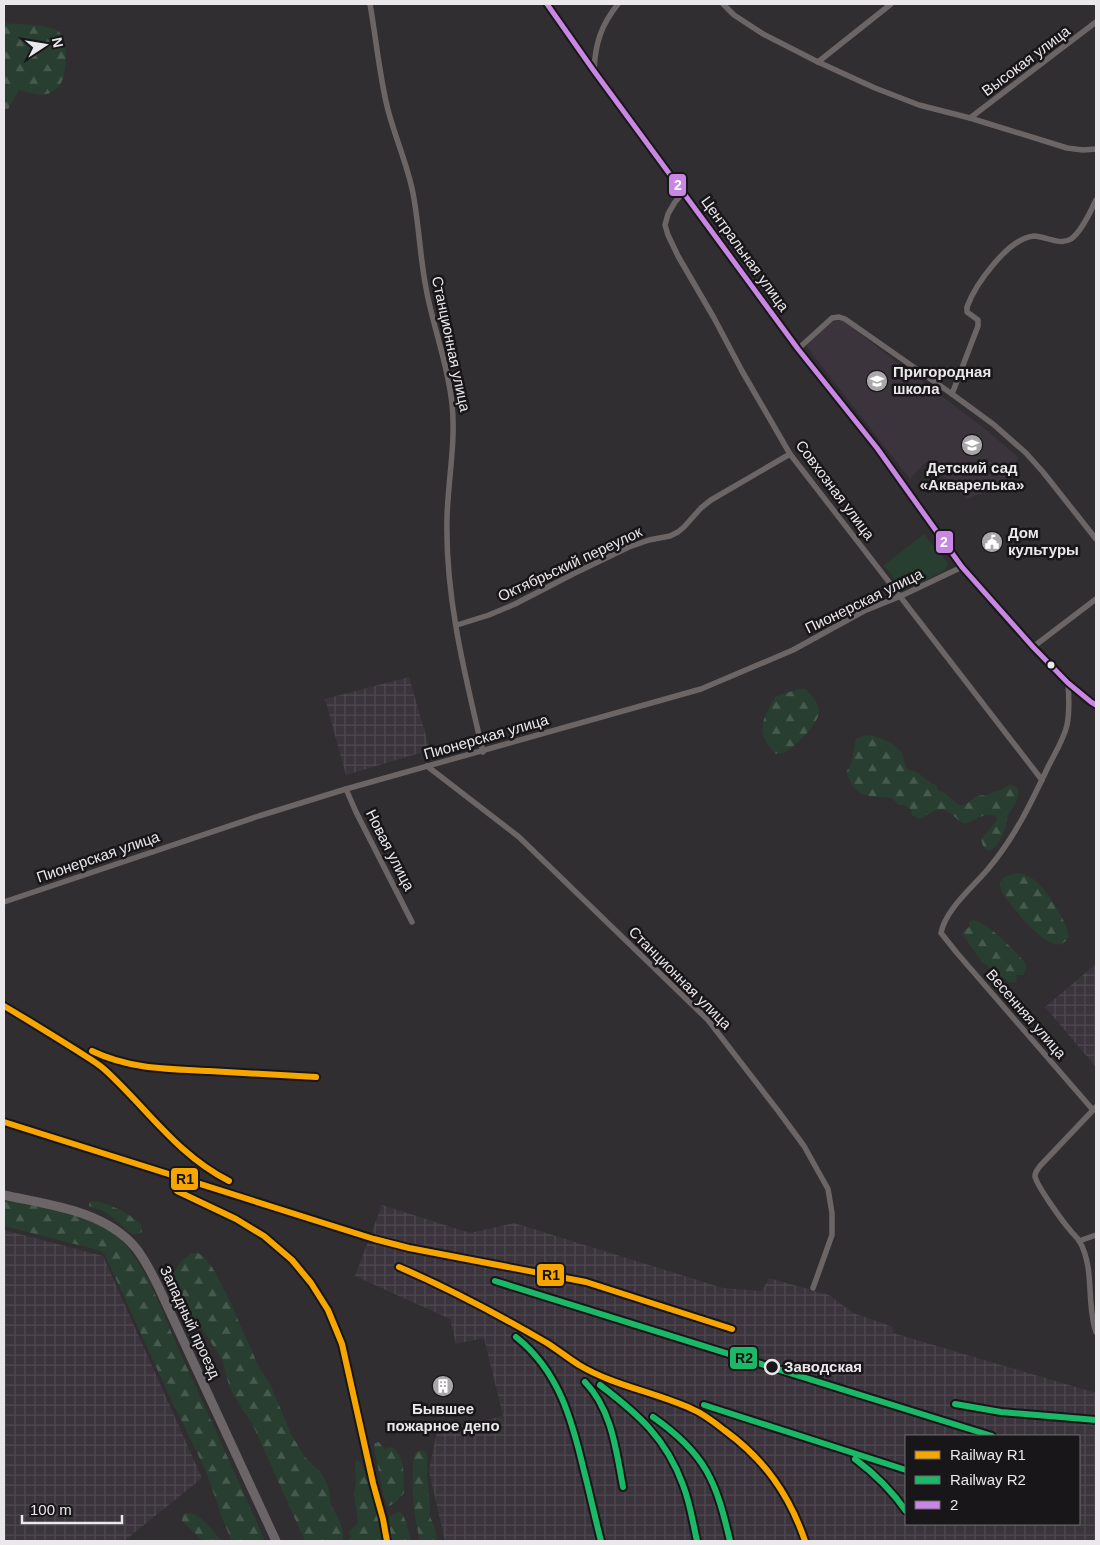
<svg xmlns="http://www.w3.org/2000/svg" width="1100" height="1545" viewBox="0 0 1100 1545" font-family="Helvetica,sans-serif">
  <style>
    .built { fill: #3b343d }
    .industrial { fill: url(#industrial-grid); fill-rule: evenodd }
    .forest { fill: url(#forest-firs) }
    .park { fill: #283e30 }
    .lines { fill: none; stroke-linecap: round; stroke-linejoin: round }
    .minor { stroke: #6c6566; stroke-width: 5.5 }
    .primary { stroke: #6c6567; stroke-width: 9 }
    .bus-1-casing { stroke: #181618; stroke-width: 9 }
    .bus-1 { stroke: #c787e3; stroke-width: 5 }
    .rail-1-casing { stroke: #181618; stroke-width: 10 }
    .rail-2-casing { stroke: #181618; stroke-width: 10 }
    .rail-1 { stroke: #f7a600; stroke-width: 6 }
    .rail-2 { stroke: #1ab867; stroke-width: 6 }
    .bus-dot { fill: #ebe8ec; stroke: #181618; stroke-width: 2 }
    .stop-dot { fill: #181618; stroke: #ebe8ec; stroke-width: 2.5 }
    .labels { text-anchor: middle; stroke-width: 5; stroke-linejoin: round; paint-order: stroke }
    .street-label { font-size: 15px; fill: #ebe8ec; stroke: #181618 }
    .poi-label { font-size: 15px; font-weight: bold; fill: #ebe8ec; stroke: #181618; text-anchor: start }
    .stop-label { font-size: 15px; font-weight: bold; fill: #ebe8ec; stroke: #181618; text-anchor: start }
    .line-badge { stroke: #181618; stroke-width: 2 }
    .badge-label { font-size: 14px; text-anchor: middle; font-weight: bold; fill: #fff }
    .pale-badge-label { font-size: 14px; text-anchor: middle; font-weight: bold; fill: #111 }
  </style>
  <defs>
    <pattern id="industrial-grid" width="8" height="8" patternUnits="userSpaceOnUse" patternTransform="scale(1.25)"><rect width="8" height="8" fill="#3b343d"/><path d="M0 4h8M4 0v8" fill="none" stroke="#4e4850"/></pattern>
    <pattern id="forest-firs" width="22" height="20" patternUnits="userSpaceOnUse" patternTransform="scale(1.25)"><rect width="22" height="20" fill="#283e30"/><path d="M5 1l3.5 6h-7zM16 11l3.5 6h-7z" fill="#475a4e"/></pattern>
  </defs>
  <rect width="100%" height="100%" fill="#302e31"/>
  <path class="built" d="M842,320L989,432L1019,458L1001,486L967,499L926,462L910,479L806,346L832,321Z"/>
  <g class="industrial">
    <path d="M409,677L430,750L346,775L325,699Z"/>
    <path d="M1096,964V1067L1045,1007Z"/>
    <path d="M382,1205L470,1233L514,1223L723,1288L762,1291L769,1278L829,1295L853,1313L893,1327V1333L1096,1393V1541H445L429,1471L437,1432L503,1416L484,1338L456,1344L450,1319L355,1276ZM906,1436H1079V1524H906Z"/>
    <path d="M4,1230L103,1256L202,1478L124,1541H4Z"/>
  </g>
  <g class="forest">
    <path d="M4,23C18,25 45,23 58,31C69,38 67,73 61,83C52,99 33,96 19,89L8,109L4,110Z"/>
    <path d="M799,689H806C811,696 820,703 819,712C819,723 794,748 784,753C783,753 777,753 776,754C754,731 762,720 776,696Z"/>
    <path d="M867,735C878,736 894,742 901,752C904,757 904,763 906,768L918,773L932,784H936L939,791L944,792L958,805C972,807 972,792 986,796C992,792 996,791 1003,789C1010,785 1011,782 1018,789C1020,801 1011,808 1007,818C1006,822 1007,826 1005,829C1001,842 986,864 981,839L997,820V817C986,810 975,821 964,824C958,821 956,817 951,814C940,803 929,815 919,819L912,815C910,807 908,805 899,805L892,798C866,795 857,800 846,772L851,765L855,742L857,738Z"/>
    <path d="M1020,873C1026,876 1032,877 1037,882C1046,890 1071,926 1068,938C1067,940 1065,942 1063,943C1047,954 1010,904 1002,892C995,878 1008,874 1020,873Z"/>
    <path d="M972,920C986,920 1017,953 1026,964V968L1023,975H1016L1017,979L1016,982L1010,983L982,962L963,935V931L969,927V922Z"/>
    <path d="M4,1199C40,1207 85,1212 115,1235C144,1257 164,1317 179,1350C208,1414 237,1477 265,1541H232L221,1516L218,1505L205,1469L169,1395L105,1255L101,1251L98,1250L4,1226Z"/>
    <path d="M91,1201C106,1201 130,1214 141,1224L142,1232L138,1234H132L107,1213L89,1206V1203Z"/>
    <path d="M192,1253H198L203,1256L212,1267L227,1295L258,1365L270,1384L291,1434L304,1456L322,1474L329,1489L331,1505L341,1524L343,1533V1541H305L252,1423L244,1412L230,1389L222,1359L200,1326L193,1318L177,1287L174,1274L176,1269L181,1261Z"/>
    <path d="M379,1442L385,1449L389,1447L394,1448L401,1458L403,1466L404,1493L395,1503L389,1506L387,1505L384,1498L374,1447L375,1443Z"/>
    <path d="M423,1450L427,1454V1478L430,1506L429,1515L434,1525L437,1541H420C414,1515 412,1498 413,1471C413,1464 413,1458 416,1452Z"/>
    <path d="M356,1460L359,1461L362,1465C372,1489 380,1515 383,1541H350L349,1531L355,1526L358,1522L354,1494L356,1481L355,1463Z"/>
    <path d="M398,1512L402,1513L406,1522L411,1541H390C387,1527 382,1518 398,1512Z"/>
    <path d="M186,1513C201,1512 212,1531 222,1541H203L182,1521L183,1515Z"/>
  </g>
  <path class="park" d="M924,534L948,563L945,570L910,588L902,589L884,565Z"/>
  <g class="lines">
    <g class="minor">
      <path d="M370,4C376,38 379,72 387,106C394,135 407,163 413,193C419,225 420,257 426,288C433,327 448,364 452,404C456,442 448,480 447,518C445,597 465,675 483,752"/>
      <path d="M547,4L594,71L798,349L877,448L962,567L1033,647L1068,683L1091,702L1096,705"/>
      <path d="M723,4L734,15L763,34L818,62L875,88L919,105L970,118L1067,148L1083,150L1096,149"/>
      <path d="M818,62L891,4"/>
      <path d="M594,71C595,44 601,25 618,4"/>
      <path d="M970,118L1096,22"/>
      <path d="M684,192L675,202L668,214L665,225L668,235L678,256L714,318L742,371L790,454L1042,780"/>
      <path d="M798,349L832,318L839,317L845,319L952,394L993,424L1026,453L1043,472L1096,539"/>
      <path d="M952,394L978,326V320L967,312V307C975,285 1008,238 1034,236C1045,236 1060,246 1071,239C1081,232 1091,211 1096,200"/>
      <path d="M457,625L489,615L515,604L575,573L629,547L649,540L670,536L678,532L684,527L701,508L711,500L790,454"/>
      <path d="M1033,647L1096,599"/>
      <path d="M1068,683C1069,697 1070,711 1067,725C1064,739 1055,753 1048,767C1031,803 1015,837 988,869C973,887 945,910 941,933L957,953L1093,1110"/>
      <path d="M427,766L519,837L708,1020L779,1112L804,1146L828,1189L832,1213V1235L813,1288"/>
      <path d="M346,789L356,812L412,922"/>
      <path d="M4,902L259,816L346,789L701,689L793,650L864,611L901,596L962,567"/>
      <path d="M1096,1107L1040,1166C1038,1169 1035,1172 1035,1176C1036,1185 1063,1222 1070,1230C1073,1234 1078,1238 1080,1242C1095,1270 1086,1303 1096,1332"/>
      <path d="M1079,1241L1096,1235"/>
    </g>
    <path class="primary" d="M4,1195C49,1205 103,1210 135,1247C145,1259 152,1274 159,1288L276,1541"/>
    <g class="bus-1-casing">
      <path id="bus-1" d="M547,4L594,71L798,349L877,448L962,567L1033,647L1068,683L1091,702L1096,705"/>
    </g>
    <use href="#bus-1" class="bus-1"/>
    <g class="rail-1-casing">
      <g id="rail-1">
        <path d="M4,1006C28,1020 52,1035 76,1050C85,1056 96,1062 104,1069C147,1108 176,1154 229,1181"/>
        <path d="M92,1051C129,1069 168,1069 209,1071C245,1073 281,1075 316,1077"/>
        <path d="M4,1122L374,1239L409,1248L586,1282L732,1329"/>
        <path d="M177,1191L236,1219L264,1236L292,1260L311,1283L328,1310L342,1344L373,1483L383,1519L387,1541"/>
        <path d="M399,1267C450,1289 499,1315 547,1343C558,1350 568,1358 579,1365C614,1386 655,1392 692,1409C704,1414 714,1422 724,1430C764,1459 789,1494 805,1541"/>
      </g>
    </g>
    <g class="rail-2-casing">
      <g id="rail-2">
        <path d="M495,1281L992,1436"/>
        <path d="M516,1337C559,1371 572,1420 584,1471C590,1494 595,1518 601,1541"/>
        <path d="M585,1382C612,1410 616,1450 623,1487"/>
        <path d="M600,1385C638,1414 666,1438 683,1485C690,1503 693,1523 697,1541"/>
        <path d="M955,1404L1001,1412L1096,1420"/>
        <path d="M704,1405L906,1470"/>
        <path d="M653,1417C706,1454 716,1481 730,1541"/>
        <path d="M855,1459C875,1474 892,1491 906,1511"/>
      </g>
    </g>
    <use href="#rail-1" class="rail-1"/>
    <use href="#rail-2" class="rail-2"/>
  </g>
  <defs>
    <g id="school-disc" transform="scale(1.125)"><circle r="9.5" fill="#aaa7ab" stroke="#181618"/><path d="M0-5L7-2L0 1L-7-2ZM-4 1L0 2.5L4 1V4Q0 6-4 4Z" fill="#fff"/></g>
    <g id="civic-disc" transform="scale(1.125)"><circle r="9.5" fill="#aaa7ab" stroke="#181618"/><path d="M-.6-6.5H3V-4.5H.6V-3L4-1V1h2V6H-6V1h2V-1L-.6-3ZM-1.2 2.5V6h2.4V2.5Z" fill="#fff"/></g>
    <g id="building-disc" transform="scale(1.125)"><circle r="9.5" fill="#aaa7ab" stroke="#181618"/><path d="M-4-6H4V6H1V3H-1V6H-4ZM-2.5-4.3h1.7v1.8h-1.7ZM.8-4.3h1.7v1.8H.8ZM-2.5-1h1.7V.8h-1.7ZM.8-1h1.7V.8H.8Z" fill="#fff"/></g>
  </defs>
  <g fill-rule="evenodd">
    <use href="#school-disc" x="877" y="381"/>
    <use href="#school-disc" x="972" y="445"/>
    <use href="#civic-disc" x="992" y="542"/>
    <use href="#building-disc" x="443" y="1386"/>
  </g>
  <circle class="bus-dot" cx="1051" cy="665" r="4.5"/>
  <circle class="stop-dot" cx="772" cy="1367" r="7"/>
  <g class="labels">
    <g class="street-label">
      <text transform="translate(1026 61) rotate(-37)" y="5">Высокая улица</text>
      <text transform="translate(745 254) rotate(54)" y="5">Центральная улица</text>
      <text transform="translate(451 344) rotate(78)" y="5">Станционная улица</text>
      <text transform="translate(835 490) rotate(53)" y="5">Совхозная улица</text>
      <text transform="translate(570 564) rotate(-25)" y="5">Октябрьский переулок</text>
      <text transform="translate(864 601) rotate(-26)" y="5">Пионерская улица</text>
      <text transform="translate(486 737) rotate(-16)" y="5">Пионерская улица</text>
      <text transform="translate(390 850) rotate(63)" y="5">Новая улица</text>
      <text transform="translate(98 857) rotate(-19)" y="5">Пионерская улица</text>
      <text transform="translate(680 978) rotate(45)" y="5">Станционная улица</text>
      <text transform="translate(1026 1014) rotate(49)" y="5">Весенняя улица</text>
      <text transform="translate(190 1322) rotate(65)" y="5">Западный проезд</text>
    </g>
    <g class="poi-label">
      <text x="893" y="377">Пригородная<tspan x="893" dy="17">школа</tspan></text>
      <text x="972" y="473" text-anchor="middle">Детский сад<tspan x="972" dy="17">«Акварелька»</tspan></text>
      <text x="1008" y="538">Дом<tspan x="1008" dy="17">культуры</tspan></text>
      <text x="443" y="1414" text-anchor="middle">Бывшее<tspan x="443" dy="17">пожарное депо</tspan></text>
    </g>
    <g class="stop-label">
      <text x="784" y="1372">Заводская</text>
    </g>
  </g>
  <g class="line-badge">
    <rect x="668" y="173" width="19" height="24" rx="5" fill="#c787e3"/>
    <rect x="935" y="530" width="19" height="24" rx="5" fill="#c787e3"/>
    <rect x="170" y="1167" width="29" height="24" rx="5" fill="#f7a600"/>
    <rect x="536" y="1263" width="29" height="24" rx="5" fill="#f7a600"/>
    <rect x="729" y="1346" width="29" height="24" rx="5" fill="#1ab867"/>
  </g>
  <g class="badge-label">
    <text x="678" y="190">2</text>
    <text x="944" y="547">2</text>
  </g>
  <g class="pale-badge-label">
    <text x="185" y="1184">R1</text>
    <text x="551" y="1280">R1</text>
    <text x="744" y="1363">R2</text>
  </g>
  <rect width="1100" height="1545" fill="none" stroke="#ebe8ec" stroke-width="10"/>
  <rect x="905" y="1435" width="175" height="90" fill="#181618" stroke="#6c6a6d"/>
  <rect x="915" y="1451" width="25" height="8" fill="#f7a600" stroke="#6c6a6d"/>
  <text x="950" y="1460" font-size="15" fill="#ebe8ec">Railway R1</text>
  <rect x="915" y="1476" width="25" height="8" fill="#1ab867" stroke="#6c6a6d"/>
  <text x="950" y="1485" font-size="15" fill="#ebe8ec">Railway R2</text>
  <rect x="915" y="1501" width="25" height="8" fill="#c787e3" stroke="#6c6a6d"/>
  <text x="950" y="1510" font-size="15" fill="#ebe8ec">2</text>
  <g transform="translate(45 45) rotate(78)" stroke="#181618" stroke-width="4" paint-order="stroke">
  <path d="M0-4L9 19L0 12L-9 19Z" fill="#ebe8ec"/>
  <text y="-8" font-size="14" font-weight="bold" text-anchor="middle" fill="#ebe8ec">N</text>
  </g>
  <path d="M22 1515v8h100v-8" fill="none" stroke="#ebe8ec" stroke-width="2.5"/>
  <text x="30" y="1515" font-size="15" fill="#ebe8ec" stroke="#181618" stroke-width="4" paint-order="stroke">100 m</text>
</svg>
